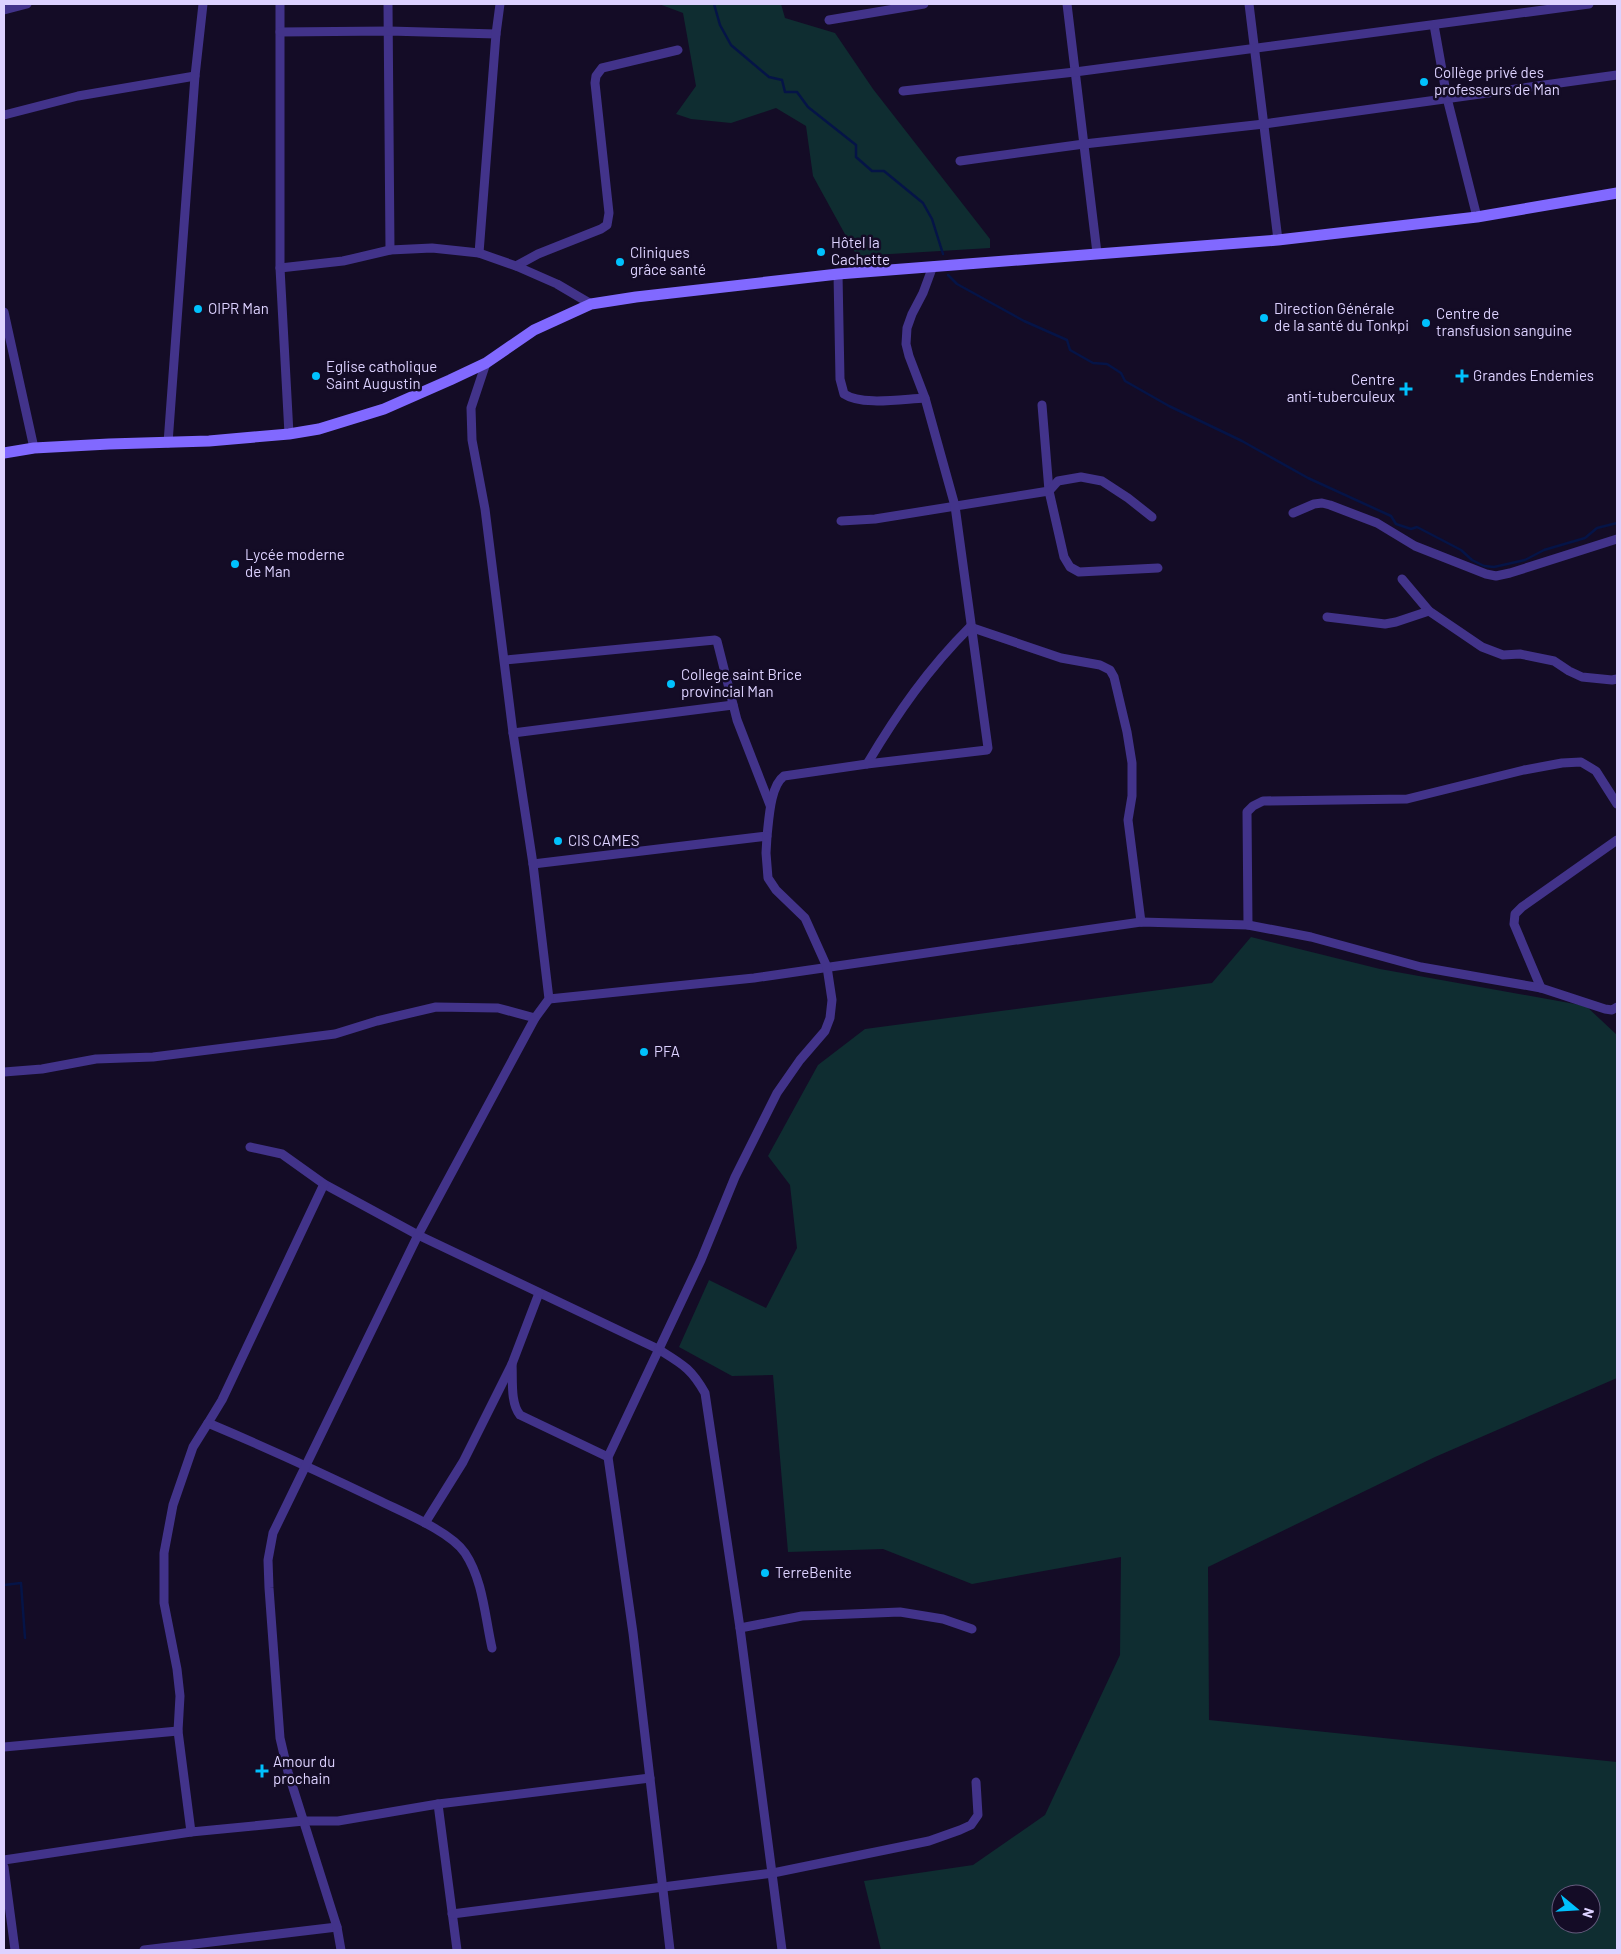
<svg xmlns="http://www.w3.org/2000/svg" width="1621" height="1954" viewBox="0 0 1621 1954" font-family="Barlow,sans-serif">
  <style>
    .green { fill: #0f2d31; fill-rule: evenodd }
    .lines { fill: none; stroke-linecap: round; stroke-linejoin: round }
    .stream { stroke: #051447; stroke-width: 2.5 }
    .street { stroke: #42338a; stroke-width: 9 }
    .secondary { stroke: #8169ff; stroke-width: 11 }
    .poi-dot { fill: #00c1fd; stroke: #140c26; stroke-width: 2 }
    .labels { text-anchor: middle; stroke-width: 5; stroke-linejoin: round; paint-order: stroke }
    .poi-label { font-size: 15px; fill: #ddd2ff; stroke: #140c26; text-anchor: start }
  </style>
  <rect width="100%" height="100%" fill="#140c26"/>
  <g class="green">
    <path d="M659,4H781L785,18L835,33L873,89L990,239V248L857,256L813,176L806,126L776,108L731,123L691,119L676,114L696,86L683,13Z"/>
    <path d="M1251,937L1380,969L1586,1006L1617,1035V1378L1435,1457L1208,1567L1209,1720L1617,1762V1950H881L864,1881L973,1865L1045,1815L1120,1655L1121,1557L972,1584L883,1549L788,1552L773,1375L732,1376L679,1347L709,1280L766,1308L797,1248L790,1185L768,1156L818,1065L865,1029L1212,983ZM1561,1894H1591V1924H1561Z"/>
  </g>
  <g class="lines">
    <g class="stream">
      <path d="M714,4L720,25L731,45L769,77L782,80L785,92H797L808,107L856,145V157L872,171H884L923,203L932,219L943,254"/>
      <path d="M948,275L957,284L1024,321L1067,340L1070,350L1093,363L1107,364L1121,373L1125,381L1169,406L1242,441L1308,478L1391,516L1396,524L1411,529L1417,527L1461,550L1472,560L1484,566L1494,567L1525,560L1544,550L1585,538L1597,528L1617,523"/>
      <path d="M4,1585L21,1583L25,1638"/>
    </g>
    <g class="street">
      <path d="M280,4V268L289,434"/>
      <path d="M388,4L390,250"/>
      <path d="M1067,4L1097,253"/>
      <path d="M1249,4L1278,240"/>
      <path d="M4,10L27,4"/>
      <path d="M829,20L924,4"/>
      <path d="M1434,25L1447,98L1477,217"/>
      <path d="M280,32L389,31L496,34"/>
      <path d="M903,91L1075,72L1589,4"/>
      <path d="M4,115L78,96L195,76"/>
      <path d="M960,161L1084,144L1264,124L1617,75"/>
      <path d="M479,253L496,34L500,4"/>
      <path d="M516,266L538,254L601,229L607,225L609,213L595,83L596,76L602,68L678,50"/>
      <path d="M280,268L343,261L390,250L432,248L479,253L516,266L557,284L591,304"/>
      <path d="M838,274L840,379L844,394C862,406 902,399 925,398"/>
      <path d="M4,312L34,448"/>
      <path d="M1042,405L1049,491L1064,557L1070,567L1079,572L1158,568"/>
      <path d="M168,443L195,76L203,4"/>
      <path d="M1293,513L1314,504L1322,503L1330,505L1377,523L1415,546L1486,574L1496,576L1510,573L1617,539"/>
      <path d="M841,521L875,519L1049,491L1058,481L1081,477L1102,481L1128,498L1152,517"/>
      <path d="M1402,579L1429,611L1482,647L1503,655L1520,654L1554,661L1569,671L1582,677L1612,680L1617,679"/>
      <path d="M1327,617L1385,624L1396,622L1429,611"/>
      <path d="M505,660L715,640L717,641L737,720L770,805"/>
      <path d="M513,733L733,705"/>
      <path d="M867,764C898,712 928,669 970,627L1061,658L1100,665L1110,670L1114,677L1127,732L1132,763V796L1128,820L1141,922"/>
      <path d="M533,864L767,836C769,820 770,786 784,776L867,764L987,750L988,748L955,506L925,398L909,356L906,344L907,328L912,314L923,293L933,266"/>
      <path d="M1248,925L1247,812L1253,806L1263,801L1407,799L1524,770L1562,763L1581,762L1596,771L1617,804"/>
      <path d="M1541,988L1514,924L1515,914L1522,907L1617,840"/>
      <path d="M549,999L754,978L1141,922L1248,925L1311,937L1421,967L1541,988L1605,1009L1612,1010L1617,1007"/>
      <path d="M4,1072L42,1069L96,1059L153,1057L335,1034L377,1021L436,1007L498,1008L535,1018"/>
      <path d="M250,1147L282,1154L324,1184L418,1235L658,1349C682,1364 691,1368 705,1393L740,1628L782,1950"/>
      <path d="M324,1184L222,1400L208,1423C265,1447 322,1473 378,1500C402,1512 450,1531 465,1553C483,1580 485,1617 492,1648"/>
      <path d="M512,1364C513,1379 510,1403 520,1415L608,1457"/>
      <path d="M425,1523L463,1462L512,1364L539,1293"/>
      <path d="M740,1628L802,1616L900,1612L943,1619L972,1629"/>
      <path d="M4,1747L178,1731"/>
      <path d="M438,1804L457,1950"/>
      <path d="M191,1832L178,1731L180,1696L177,1669L164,1603V1553L173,1505L193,1447L208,1423"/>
      <path d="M4,1860L191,1832L304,1821H338L438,1804L650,1778"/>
      <path d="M4,1867L15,1950"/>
      <path d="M452,1914L773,1873L929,1841L960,1830L971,1825L978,1815L976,1782"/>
      <path d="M144,1950L337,1927"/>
      <path d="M341,1950L337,1927L288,1772L280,1738L269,1588L268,1560L273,1533L418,1235L535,1018L549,999L533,864L513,733L485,509L472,440L471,408L486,363"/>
      <path d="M670,1950L633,1633L608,1457L701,1260L735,1177L777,1093L800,1060L825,1031L830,1018L832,1000L827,967L805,918L776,890L768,878L766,853L767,836"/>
    </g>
    <path class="secondary" d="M4,453L34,448L109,444L209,441L289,434L319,429L384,409L450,380L486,363L534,330L591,304L636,297L838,274L1278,240L1477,217L1617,193"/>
  </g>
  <g class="poi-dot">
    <circle cx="1424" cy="82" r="5"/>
    <circle cx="821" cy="252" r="5"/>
    <circle cx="620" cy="262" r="5"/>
    <circle cx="198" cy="309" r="5"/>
    <circle cx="1264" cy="318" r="5"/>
    <circle cx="1426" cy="323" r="5"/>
    <circle cx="316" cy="376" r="5"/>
    <path d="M1459.5 368.5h5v5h5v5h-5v5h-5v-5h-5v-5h5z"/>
    <path d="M1403.5 381.5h5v5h5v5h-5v5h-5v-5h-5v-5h5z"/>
    <circle cx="235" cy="564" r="5"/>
    <circle cx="671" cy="684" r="5"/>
    <circle cx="558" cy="841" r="5"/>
    <circle cx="644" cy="1052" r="5"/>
    <circle cx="765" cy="1573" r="5"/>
    <path d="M259.5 1763.5h5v5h5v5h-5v5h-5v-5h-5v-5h5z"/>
  </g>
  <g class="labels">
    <g class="poi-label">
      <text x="1434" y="78">Collège privé des<tspan x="1434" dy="17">professeurs de Man</tspan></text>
      <text x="831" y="248">Hôtel la<tspan x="831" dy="17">Cachette</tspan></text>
      <text x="630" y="258">Cliniques<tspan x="630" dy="17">grâce santé</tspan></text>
      <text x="208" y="314">OIPR Man</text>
      <text x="1274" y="314">Direction Générale<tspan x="1274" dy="17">de la santé du Tonkpi</tspan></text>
      <text x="1436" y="319">Centre de<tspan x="1436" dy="17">transfusion sanguine</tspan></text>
      <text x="326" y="372">Eglise catholique<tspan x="326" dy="17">Saint Augustin</tspan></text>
      <text x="1473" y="381">Grandes Endemies</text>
      <text x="1395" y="385" text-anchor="end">Centre<tspan x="1395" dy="17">anti-tuberculeux</tspan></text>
      <text x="245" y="560">Lycée moderne<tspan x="245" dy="17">de Man</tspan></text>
      <text x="681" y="680">College saint Brice<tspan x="681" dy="17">provincial Man</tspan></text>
      <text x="568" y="846">CIS CAMES</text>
      <text x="654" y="1057">PFA</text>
      <text x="775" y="1578">TerreBenite</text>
      <text x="273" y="1767">Amour du<tspan x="273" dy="17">prochain</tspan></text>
    </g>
  </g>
  <rect width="1621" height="1954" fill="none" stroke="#ddd2ff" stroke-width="10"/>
  <g transform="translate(1576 1909) rotate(108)"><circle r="24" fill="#140c26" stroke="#645b7d"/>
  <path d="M0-4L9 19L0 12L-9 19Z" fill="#00c1fd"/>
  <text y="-8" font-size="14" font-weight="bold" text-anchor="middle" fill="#ddd2ff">N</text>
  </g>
</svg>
